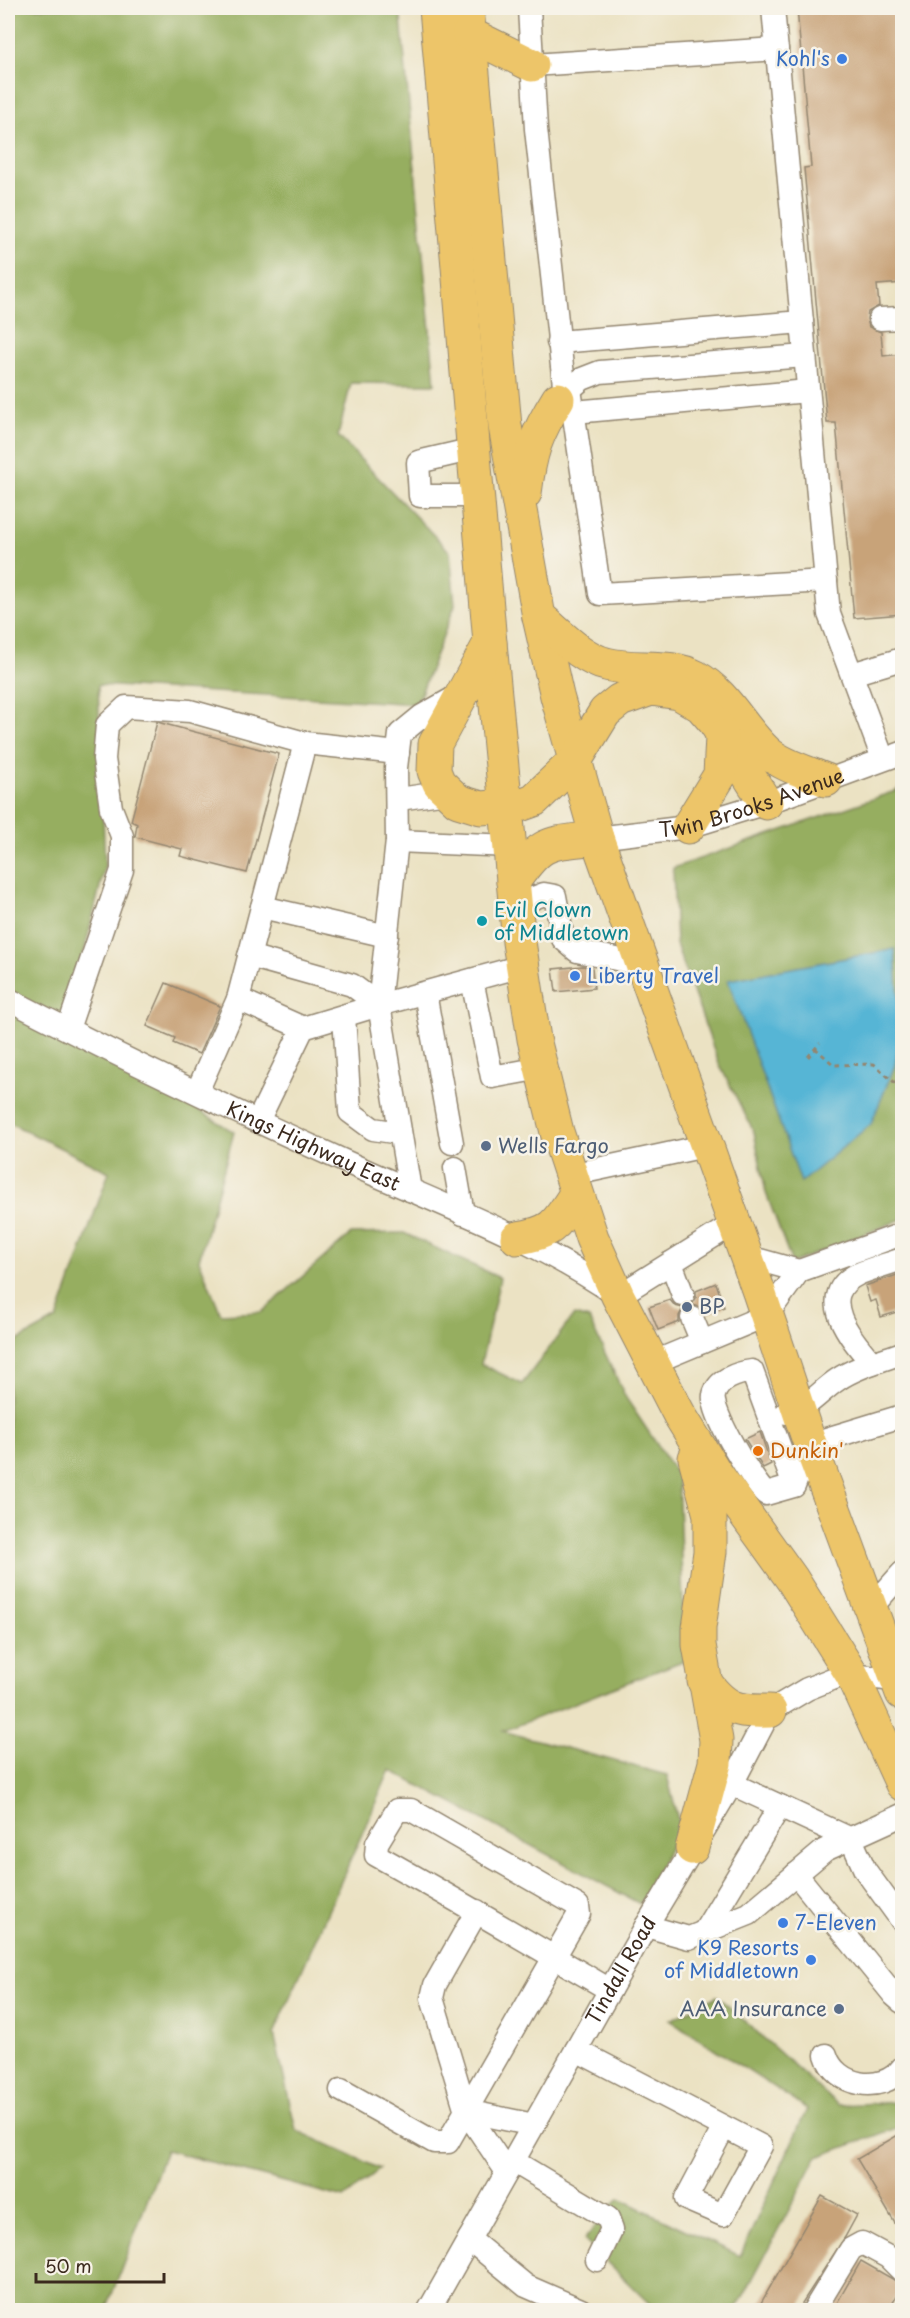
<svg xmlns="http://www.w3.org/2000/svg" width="910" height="2318" viewBox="0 0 910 2318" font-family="'Playpen Sans',sans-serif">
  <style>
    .forest { fill: #96ae60; stroke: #686c3f; stroke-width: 1.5 }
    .water { fill: #57b5d5; stroke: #49707a; stroke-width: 1.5 }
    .building { fill: #c8a379 }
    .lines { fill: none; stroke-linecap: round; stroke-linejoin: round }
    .minor-casing { stroke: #938670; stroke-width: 25 }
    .highway-casing { stroke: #938670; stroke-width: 35 }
    .path { stroke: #938670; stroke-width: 3; stroke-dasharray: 4.5 4.5; stroke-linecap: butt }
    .minor { stroke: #fff; stroke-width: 22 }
    .highway { stroke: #edc569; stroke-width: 33 }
    .shop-dot { fill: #3f7fe0; stroke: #f7f3e8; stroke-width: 2 }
    .culture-dot { fill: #0f9aa8; stroke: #f7f3e8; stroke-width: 2 }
    .service-dot { fill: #5c6f8a; stroke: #f7f3e8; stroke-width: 2 }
    .food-dot { fill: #e8710a; stroke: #f7f3e8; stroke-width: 2 }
    .labels { text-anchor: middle; stroke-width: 5; stroke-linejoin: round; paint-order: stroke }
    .shop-label { font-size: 20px; fill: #366cbe; stroke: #f7f3e8; text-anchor: end }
    .street-label { font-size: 20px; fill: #3b2a1e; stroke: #f7f3e8 }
    .culture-label { font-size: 20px; fill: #0d838f; stroke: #f7f3e8; text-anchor: start }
    .service-label { font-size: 20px; fill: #4e5e75; stroke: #f7f3e8; text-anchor: start }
    .food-label { font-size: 20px; fill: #c56008; stroke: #f7f3e8; text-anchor: start }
  </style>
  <rect width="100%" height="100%" fill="#f7f3e8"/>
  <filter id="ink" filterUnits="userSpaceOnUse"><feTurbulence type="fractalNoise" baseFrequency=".0167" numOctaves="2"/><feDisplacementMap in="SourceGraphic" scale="12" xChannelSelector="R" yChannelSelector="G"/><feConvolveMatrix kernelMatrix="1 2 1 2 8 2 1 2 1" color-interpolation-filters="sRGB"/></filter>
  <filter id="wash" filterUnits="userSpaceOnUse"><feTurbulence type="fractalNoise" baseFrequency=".008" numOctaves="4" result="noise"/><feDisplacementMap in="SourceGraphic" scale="24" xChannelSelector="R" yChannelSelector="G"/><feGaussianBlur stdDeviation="1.35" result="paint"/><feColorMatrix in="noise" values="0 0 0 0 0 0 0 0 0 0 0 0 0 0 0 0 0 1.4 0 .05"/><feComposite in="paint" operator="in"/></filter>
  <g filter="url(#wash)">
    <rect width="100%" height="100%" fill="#ebe2c3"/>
    <g class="forest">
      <path d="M8,8H400L435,384L351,383L338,436L450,552L455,605L417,704L98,685L105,866L66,1027L234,1132L199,1260L221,1314L262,1312L351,1234L404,1233L500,1278L481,1364L522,1384L574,1315L589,1319L626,1398L678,1476L685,1660L503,1731L667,1775L680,1828L640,1904L390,1770L274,2034L296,2130L380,2169L344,2198L166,2150L106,2310H8V1346L57,1319L109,1172L8,1122Z"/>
      <path d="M902,786V1219L792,1263L766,1193L754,1132L719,1064L676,944L673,868L898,790Z"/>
      <path d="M717,1996L838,2105L902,2102V2126L817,2157L736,2310H656L584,2240L619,2198L740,2256L807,2109L670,2020Z"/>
    </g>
    <path class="water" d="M895,949L901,1031L895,1065L871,1124L801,1182L728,980Z"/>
    <g id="blocks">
      <g class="building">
        <path d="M797,8H903V283L877,285L879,306L868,312L867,319L869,327L881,332L883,356L903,354V614L854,618L836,423H827L804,168L811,167Z"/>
        <path d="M157,722L279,754L247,873L180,856L182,849L135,837L137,824L131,821Z"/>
        <path d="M583,966L592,968L594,988L556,992L553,969Z"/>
        <path d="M166,983L220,1006L199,1054L173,1043L175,1038L147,1026Z"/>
        <path d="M903,1273V1310L881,1317L876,1300L870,1302L865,1286Z"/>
        <path d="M716,1283L724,1307L705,1314L700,1307L692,1305L696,1298V1291Z"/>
        <path d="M670,1300L675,1306L683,1308L679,1316V1322L658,1330L649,1307Z"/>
        <path d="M760,1432L771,1464L763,1468L745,1439Z"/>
        <path d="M903,2132V2237L857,2159Z"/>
        <path d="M822,2196L857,2215L845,2237L802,2303L801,2310H757Z"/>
        <path d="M861,2261L903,2285L888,2310H833Z"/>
      </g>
    </g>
  </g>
  <g filter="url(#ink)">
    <use href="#blocks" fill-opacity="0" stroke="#938670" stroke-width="1.5"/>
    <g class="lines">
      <g class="minor-casing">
        <g id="minor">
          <path d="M529,8L536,129L565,394"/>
          <path d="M773,8L829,614L883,759"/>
          <path d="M532,65L777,49"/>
          <path d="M880,319L902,318"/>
          <path d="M558,342L802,322"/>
          <path d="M570,389L600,594L826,581"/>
          <path d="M559,398L582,379L600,372L805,356"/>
          <path d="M574,412L808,391"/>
          <path d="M474,449L418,462L420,496H478"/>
          <path d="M852,674L902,659"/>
          <path d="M399,799L447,792"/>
          <path id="s1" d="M597,838L688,827L766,803L902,753"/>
          <path d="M397,841L510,846"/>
          <path d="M515,905L544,894L555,896L563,939L577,951L641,964"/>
          <path d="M262,907L387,936"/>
          <path d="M249,956L352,985L379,1005"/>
          <path d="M472,980L492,1077L541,1068"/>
          <path d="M425,993L452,1143"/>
          <path id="s2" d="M8,999C118,1056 231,1110 344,1161C437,1203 534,1238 618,1296L733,1224"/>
          <path d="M238,999L305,743"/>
          <path d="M379,1005L397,841L396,768L400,734L422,716L461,694"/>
          <path d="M344,1016L350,1112L373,1129L400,1133"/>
          <path d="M68,1029L122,870V836L111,808L104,759L107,725L126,707L190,711L305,743L398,753"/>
          <path d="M197,1092L238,999L303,1028"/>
          <path d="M258,1121L303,1028L379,1005"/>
          <path d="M455,1168L463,1214"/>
          <path d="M570,1175L705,1146"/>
          <path d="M410,1190L379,1005L522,966"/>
          <path d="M745,1256L799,1271"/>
          <path d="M671,1263L683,1295"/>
          <path d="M692,1318L702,1342"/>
          <path d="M652,1363L767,1315L799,1271L902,1234"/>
          <path d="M872,1363C853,1341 813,1296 858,1274C872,1268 888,1264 902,1259"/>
          <path d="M786,1413C807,1410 819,1392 837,1380C856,1367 880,1361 902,1353"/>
          <path d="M794,1486L752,1371C738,1373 718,1379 714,1395C709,1410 753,1482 766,1494L794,1486L810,1444L902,1416"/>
          <path d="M870,1609L902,1573"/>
          <path d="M732,1784L851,1839L865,1870L902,1921"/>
          <path d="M796,1874L894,1995L902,2002"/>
          <path d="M477,1911L435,1985L432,1998L466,2111L507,2172"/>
          <path d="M646,1926L689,1938L749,1914L825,1850L902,1815"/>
          <path d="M704,1932L780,1806"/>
          <path d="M576,2050L761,2146L723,2215L686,2199L724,2127"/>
          <path d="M826,2055C835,2086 882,2095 902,2068"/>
          <path d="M341,2090L434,2142H448L579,1914L578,1906L411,1810H397L377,1843L376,1855C455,1899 532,1944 610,1990"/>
          <path d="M466,2111L534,2125"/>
          <path d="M513,2161L608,2218L612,2229L597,2260"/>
          <path d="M469,2239L526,2286L581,2310"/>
          <path id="s3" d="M429,2310L645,1928L734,1780L770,1711L807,1689L837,1677L852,1675L902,1681"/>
          <path d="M814,2310L851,2249L862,2243L888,2257L902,2271"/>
        </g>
      </g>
      <g class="highway-casing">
        <g id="highway">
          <path d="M436,8L490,643L519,942L534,1039L557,1132L592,1238L618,1296L679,1414L715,1472L792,1579L852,1675L902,1784"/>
          <path d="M467,8L505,426L539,617L557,696L597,838L759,1292L810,1444L902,1693"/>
          <path d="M469,34L532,65"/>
          <path d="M525,493C530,452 536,434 558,399"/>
          <path d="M539,617C559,633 581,658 606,664C635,672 669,663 696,677C727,694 742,730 768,753C784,766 807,772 826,780"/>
          <path d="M490,643L435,744L434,771L439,783L458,801L481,808L520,805L534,800L575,761L605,712L620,700L651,689L679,693L701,706L714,721L766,803"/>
          <path d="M688,827L720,775L722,737"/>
          <path d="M513,882C543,839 547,844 597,838"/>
          <path d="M517,1238C554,1233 557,1223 576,1194"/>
          <path d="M704,1681C726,1709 735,1712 770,1711"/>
          <path d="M692,1848L715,1763L716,1740L699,1645V1628L710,1552V1515L695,1458"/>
        </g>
      </g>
      <g class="path">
        <path d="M815,1048L834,1065L874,1064L902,1089"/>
        <path d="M808,1057L820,1043"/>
      </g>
      <use href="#minor" class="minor"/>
      <use href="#highway" class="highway"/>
    </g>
  </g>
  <g class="shop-dot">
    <circle cx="842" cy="59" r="6"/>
    <circle cx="575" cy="976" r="6"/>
    <circle cx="783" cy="1923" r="6"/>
    <circle cx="811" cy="1960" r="6"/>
  </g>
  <circle class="culture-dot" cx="482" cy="921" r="6"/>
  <g class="service-dot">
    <circle cx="486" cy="1146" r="6"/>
    <circle cx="687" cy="1307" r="6"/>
    <circle cx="839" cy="2009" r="6"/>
  </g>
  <circle class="food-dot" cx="758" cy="1451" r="6"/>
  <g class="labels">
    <g class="shop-label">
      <text x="830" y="66">Kohl's</text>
      <text x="587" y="983" text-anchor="start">Liberty Travel</text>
      <text x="795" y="1930" text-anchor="start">7-Eleven</text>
      <text x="799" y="1955">K9 Resorts<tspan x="799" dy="23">of Middletown</tspan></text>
    </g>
    <g class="street-label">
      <text dy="7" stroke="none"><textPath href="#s1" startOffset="159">Twin Brooks Avenue</textPath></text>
      <text dy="7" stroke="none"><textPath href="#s2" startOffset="339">Kings Highway East</textPath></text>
      <text dy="7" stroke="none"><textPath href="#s3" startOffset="390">Tindall Road</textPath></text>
    </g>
    <g class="culture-label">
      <text x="494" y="917">Evil Clown<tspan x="494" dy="23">of Middletown</tspan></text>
    </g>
    <g class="service-label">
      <text x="498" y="1153">Wells Fargo</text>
      <text x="699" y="1314">BP</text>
      <text x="827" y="2016" text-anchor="end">AAA Insurance</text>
    </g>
    <g class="food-label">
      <text x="770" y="1458">Dunkin'</text>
    </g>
  </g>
  <rect width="910" height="2318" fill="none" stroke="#f7f3e8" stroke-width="30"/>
  <path d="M36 2273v9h128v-9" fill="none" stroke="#3b2a1e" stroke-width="3"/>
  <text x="45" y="2273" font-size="18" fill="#3b2a1e" stroke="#f7f3e8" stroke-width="4.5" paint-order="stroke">50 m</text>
</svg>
